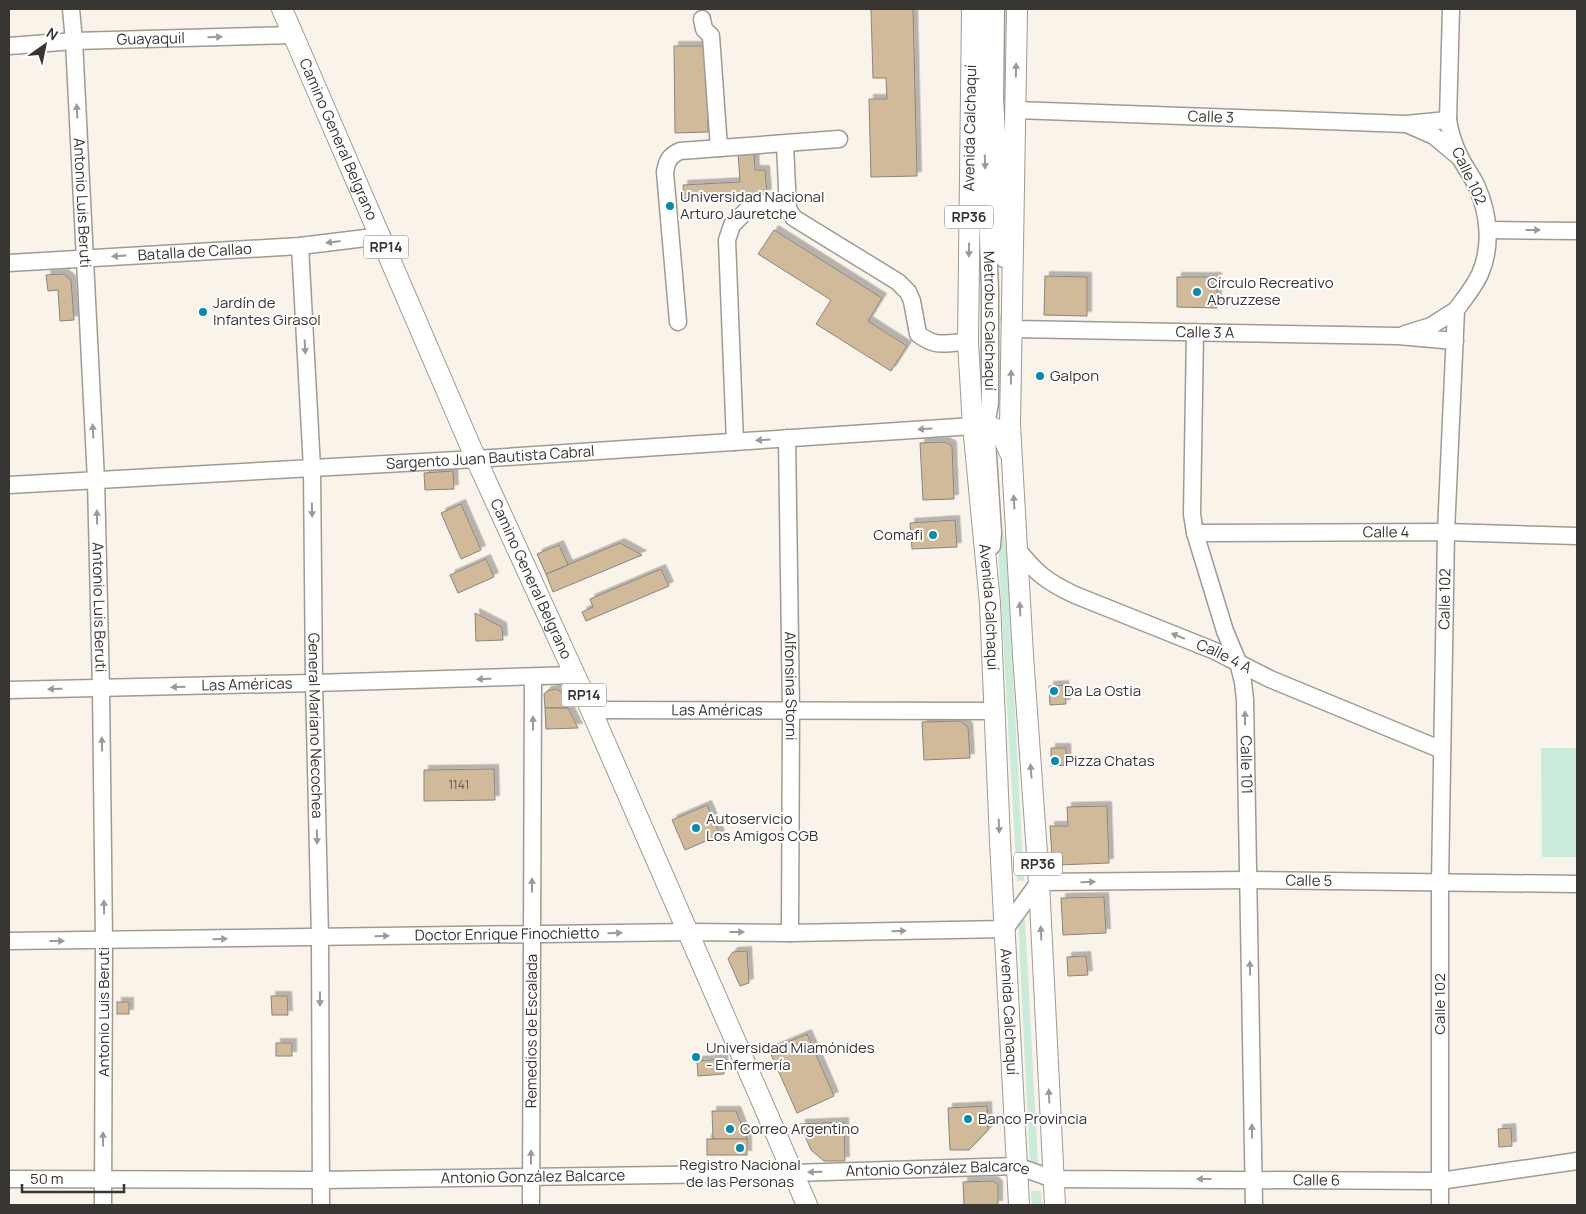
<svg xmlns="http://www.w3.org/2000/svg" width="1586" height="1214" viewBox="0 0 1586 1214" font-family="Manrope,sans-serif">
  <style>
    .green { fill: #cbebda }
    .building { fill: #d1ba9a; stroke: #8a847c; filter: url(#shadow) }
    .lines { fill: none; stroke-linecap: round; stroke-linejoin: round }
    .minor-casing { stroke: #a09a92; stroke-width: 19 }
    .major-casing { stroke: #a09a92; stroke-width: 22 }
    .minor { stroke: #fff; stroke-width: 16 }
    .major { stroke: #fff; stroke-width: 20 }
    .oneway { fill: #9c9a98 }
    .poi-dot { fill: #038cab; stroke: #fff; stroke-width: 2 }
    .labels { text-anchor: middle; stroke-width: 4; stroke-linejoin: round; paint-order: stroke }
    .number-label { font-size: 12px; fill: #5e574c }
    .shield { fill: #fff; stroke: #747270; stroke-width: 1 }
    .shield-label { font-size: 14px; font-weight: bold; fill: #383632 }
    .street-label { font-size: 15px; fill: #383632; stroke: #fff }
    .poi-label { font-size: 15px; fill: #383632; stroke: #fff; text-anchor: start }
  </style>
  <defs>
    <filter id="shadow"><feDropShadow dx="4.5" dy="-4.5" stdDeviation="0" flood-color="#0004"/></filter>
  </defs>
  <rect width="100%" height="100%" fill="#f9f3ea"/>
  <g class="green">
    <path d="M995,444C1000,477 996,512 1006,544L1024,881H1017L997,530Z"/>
    <path d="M1541,748H1577V857H1542Z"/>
    <path d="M1018,919H1025L1038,1163L1030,1165Z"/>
    <path d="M1031,1191H1041L1042,1205H1032Z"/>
  </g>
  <g class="building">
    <path d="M871,9H913L917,176L871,177L869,99H887L886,78H873Z"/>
    <path d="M674,46H707L708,132L675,133Z"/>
    <path d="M738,152H754L755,170H765L767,194L684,199L683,185L740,182Z"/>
    <path d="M774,230L882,298L868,321L907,346L891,371L816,324L831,300L758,254Z"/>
    <path d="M64,274L71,280L74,320L60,321L58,290L48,291L46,275Z"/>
    <path d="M1045,276L1087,277V316L1044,315Z"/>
    <path d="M1177,277H1217V308L1177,307Z"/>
    <path d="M945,442L952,446L954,499L923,500L920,443Z"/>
    <path d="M453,471L454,489L425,490L424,473Z"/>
    <path d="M461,504L481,550L461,559L441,513Z"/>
    <path d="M955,520L957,547L912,549L910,523Z"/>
    <path d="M620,543L642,555L553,592L546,574Z"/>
    <path d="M559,545L568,565L546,574L537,554Z"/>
    <path d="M486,559L494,577L458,593L450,575Z"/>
    <path d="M661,569L669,586L586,621L582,612L593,607L590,599Z"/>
    <path d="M475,613L502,627L503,640L476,641Z"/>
    <path d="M1064,685L1066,704L1050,705L1049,686Z"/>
    <path d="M556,689L561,692L568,708H545L544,694L547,691Z"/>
    <path d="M545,708H568L578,728L546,729Z"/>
    <path d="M960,721L968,727L970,758L924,760L922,722Z"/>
    <path d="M1051,748H1066L1067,765L1051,766Z"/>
    <path d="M494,769L495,800L424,801V770Z"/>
    <path d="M707,805L720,835L685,850L672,820Z"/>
    <path d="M1107,806L1109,863L1058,865L1052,858L1050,826H1068L1067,807Z"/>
    <path d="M1104,897L1106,933L1063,935L1061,898Z"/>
    <path d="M747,951L749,983L740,986L728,959L733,952Z"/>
    <path d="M1086,956L1088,975L1068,976L1067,957Z"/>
    <path d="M271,996H287L288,1015H272Z"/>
    <rect x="117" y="1002" width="12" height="12"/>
    <path d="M807,1034L834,1096L797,1113L769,1050Z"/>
    <rect x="276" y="1043" width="16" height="13"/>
    <path d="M723,1059L724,1074L698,1076L697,1061Z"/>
    <path d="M987,1106L988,1130L969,1150H950L948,1108Z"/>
    <path d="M712,1111H736L747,1139H713Z"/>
    <path d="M844,1122L845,1161H824L811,1150L800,1124Z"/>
    <path d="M1511,1128L1512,1146L1499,1147L1498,1129Z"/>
    <rect x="707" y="1139" width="40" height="16"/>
    <path d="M993,1181L998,1185V1205H964L963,1182Z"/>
  </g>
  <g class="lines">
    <g class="minor-casing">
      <g id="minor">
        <path id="s1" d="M71,9L74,41L96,480L101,689L104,941L103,1205"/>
        <path id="s2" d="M984,9L983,109L990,290V403L986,425L993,533L992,546"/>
        <path d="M996,9L995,98L1004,259"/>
        <path d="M702,19L704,29L711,36L719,148"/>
        <path id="s3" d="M9,46L74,41L294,35"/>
        <path id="s4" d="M1016,110L1406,124L1448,120"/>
        <path d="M1409,125L1434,136L1458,156"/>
        <path d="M785,144L788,209L794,218L898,282L908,292L912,301L918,334C938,349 945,342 968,342"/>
        <path d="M1488,230L1577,231"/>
        <path id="s5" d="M300,246L312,468L314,683L320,937L321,1205"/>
        <path id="s6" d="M9,263L300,246L382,236"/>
        <path id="s7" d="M1010,318L1011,329L1398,336L1455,341"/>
        <path d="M678,322L665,172C667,161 669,156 680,151L839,139"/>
        <path id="s8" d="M1195,332L1192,514L1195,533L1225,631L1238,662L1243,682L1245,700L1254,1205"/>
        <path d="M1405,334L1431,326L1456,310"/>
        <path id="s9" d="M787,438L791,711L790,933"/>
        <path d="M735,442L727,240L732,225L748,209L764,203H787"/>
        <path id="s10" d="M9,485L476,459L973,426"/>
        <path id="s11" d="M1195,533L1446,532L1577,536"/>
        <path id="s12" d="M1017,549C1036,573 1047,582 1075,595L1215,651L1270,679L1442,750"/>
        <path id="s13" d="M9,690L314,683L575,675"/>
        <path id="s14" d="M591,710L994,711"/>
        <path id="s15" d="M9,941L688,932L790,933L1005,929L1039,882L1248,880L1577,884"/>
        <path id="s16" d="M9,1179L321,1180L793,1173L1017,1166L1053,1179L1440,1181L1577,1161"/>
        <path id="s17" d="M531,1205L533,677"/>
        <path id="s18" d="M1440,1205V882L1446,532L1456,310C1465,298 1474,287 1480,274C1492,247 1489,214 1477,187C1473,177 1465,168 1460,157C1454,145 1450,133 1448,120L1451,9"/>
      </g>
    </g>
    <g class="major-casing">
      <g id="major">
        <path id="s19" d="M282,9L476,459L591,710L807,1205"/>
        <path id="s20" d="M972,9L968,342L973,426L990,603L1000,841L1019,1205"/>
        <path d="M1017,9L1010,425L1023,655L1039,882L1055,1205"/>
        <path d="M973,426C1000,424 1000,431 1010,453"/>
      </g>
    </g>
    <use href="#minor" class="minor"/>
    <use href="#major" class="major"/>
  </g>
  <defs><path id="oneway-solid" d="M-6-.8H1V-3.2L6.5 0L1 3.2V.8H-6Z" transform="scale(1.25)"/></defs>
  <g class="oneway">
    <use href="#oneway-solid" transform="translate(215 37) rotate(-1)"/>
    <use href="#oneway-solid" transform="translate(1016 70) rotate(-89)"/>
    <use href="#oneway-solid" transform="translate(77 111) rotate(-93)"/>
    <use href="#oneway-solid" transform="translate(985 162) rotate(88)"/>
    <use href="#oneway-solid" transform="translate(1533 230)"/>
    <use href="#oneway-solid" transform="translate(333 242) rotate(173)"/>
    <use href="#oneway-solid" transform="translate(969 250) rotate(91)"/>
    <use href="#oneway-solid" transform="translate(119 256) rotate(177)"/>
    <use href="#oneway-solid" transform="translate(305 347) rotate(87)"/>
    <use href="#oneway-solid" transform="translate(1011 377) rotate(-89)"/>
    <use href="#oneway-solid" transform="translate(925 429) rotate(176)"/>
    <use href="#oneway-solid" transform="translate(93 431) rotate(-93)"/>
    <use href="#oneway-solid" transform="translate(763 440) rotate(176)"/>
    <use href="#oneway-solid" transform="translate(1014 502) rotate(-93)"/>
    <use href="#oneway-solid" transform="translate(312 510) rotate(89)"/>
    <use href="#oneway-solid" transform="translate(97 517) rotate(-91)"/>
    <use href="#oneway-solid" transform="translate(1020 609) rotate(-93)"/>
    <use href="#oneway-solid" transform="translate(1178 636) rotate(-158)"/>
    <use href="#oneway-solid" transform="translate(484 679) rotate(179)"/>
    <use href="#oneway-solid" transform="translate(178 687) rotate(179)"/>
    <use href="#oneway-solid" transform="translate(55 689) rotate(179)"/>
    <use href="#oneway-solid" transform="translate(1245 718) rotate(-90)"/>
    <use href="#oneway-solid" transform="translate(533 723) rotate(-90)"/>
    <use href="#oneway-solid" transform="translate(102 744) rotate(-91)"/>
    <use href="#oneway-solid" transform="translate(1031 771) rotate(-94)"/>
    <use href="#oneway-solid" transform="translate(999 826) rotate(87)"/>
    <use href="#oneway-solid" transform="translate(317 837) rotate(89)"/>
    <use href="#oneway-solid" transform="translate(1088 882) rotate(-1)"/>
    <use href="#oneway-solid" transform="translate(532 885) rotate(-90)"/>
    <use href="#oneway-solid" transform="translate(104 907) rotate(-91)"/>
    <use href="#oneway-solid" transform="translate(899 931) rotate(-1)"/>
    <use href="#oneway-solid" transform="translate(737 932)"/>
    <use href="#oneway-solid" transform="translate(615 933) rotate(-1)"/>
    <use href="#oneway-solid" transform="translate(1041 933) rotate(-93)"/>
    <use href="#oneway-solid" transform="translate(382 936) rotate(-1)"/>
    <use href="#oneway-solid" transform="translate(220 939) rotate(-1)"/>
    <use href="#oneway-solid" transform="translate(57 941)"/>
    <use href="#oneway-solid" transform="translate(1250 968) rotate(-91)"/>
    <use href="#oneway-solid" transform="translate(320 999) rotate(90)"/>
    <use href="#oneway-solid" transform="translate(1049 1096) rotate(-93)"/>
    <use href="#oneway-solid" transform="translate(1252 1131) rotate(-91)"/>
    <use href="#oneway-solid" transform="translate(103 1139) rotate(-90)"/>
    <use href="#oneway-solid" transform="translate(531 1157) rotate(-90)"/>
    <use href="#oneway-solid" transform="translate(815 1172) rotate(178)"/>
    <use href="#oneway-solid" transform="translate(1204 1179) rotate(-180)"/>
  </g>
  <g class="poi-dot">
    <circle cx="670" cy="206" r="5"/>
    <circle cx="1197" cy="292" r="5"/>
    <circle cx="203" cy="312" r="5"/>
    <circle cx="1040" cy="376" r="5"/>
    <circle cx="933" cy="535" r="5"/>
    <circle cx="1054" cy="691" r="5"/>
    <circle cx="1055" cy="761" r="5"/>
    <circle cx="696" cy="828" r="5"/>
    <circle cx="696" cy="1057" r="5"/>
    <circle cx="968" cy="1119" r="5"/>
    <circle cx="730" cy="1129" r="5"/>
    <circle cx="740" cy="1148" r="5"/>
  </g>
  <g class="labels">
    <g class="number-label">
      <text x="459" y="789">1141</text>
    </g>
    <g class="shield">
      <rect x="945" y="205.5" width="48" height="23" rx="4"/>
      <rect x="363.5" y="235.5" width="45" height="23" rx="4"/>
      <rect x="561.5" y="683.5" width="45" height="23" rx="4"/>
      <rect x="1014" y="852.5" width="48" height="23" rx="4"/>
    </g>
    <g class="shield-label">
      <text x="969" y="222">RP36</text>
      <text x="386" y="252">RP14</text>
      <text x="584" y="700">RP14</text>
      <text x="1038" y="869">RP36</text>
    </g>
    <g class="street-label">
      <text dy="5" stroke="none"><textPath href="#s3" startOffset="142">Guayaquil</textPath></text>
      <text dy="5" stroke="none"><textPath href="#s4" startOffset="195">Calle 3</textPath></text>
      <text transform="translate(970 128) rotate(-89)" y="5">Avenida Calchaquí</text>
      <text dy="5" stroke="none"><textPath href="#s19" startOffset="142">Camino General Belgrano</textPath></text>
      <text transform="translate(1469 176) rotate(65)" y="5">Calle 102</text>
      <text dy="5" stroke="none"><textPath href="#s1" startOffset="194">Antonio Luis Beruti</textPath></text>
      <text dy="5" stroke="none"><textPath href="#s6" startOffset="186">Batalla de Callao</textPath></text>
      <text dy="5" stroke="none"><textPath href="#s2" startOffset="312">Metrobus Calchaquí</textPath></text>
      <text dy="5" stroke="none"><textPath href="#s7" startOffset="205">Calle 3 A</textPath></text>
      <text dy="5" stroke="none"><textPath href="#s10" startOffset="482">Sargento Juan Bautista Cabral</textPath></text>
      <text dy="5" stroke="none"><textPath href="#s11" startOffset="191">Calle 4</textPath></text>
      <text dy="5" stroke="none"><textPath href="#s19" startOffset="622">Camino General Belgrano</textPath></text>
      <text dy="5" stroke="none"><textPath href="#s18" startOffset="606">Calle 102</textPath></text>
      <text dy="5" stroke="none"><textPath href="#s1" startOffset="599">Antonio Luis Beruti</textPath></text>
      <text dy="5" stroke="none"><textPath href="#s20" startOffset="599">Avenida Calchaquí</textPath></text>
      <text dy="5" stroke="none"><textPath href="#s12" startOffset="236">Calle 4 A</textPath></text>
      <text dy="5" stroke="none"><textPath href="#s13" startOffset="238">Las Américas</textPath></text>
      <text dy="5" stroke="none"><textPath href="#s9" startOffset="248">Alfonsina Storni</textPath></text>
      <text dy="5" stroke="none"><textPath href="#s14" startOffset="126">Las Américas</textPath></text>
      <text dy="5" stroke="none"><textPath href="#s5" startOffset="480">General Mariano Necochea</textPath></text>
      <text dy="5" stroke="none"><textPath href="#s8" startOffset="441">Calle 101</textPath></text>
      <text dy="5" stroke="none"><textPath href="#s15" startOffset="1324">Calle 5</textPath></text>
      <text dy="5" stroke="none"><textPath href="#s15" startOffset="498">Doctor Enrique Finochietto</textPath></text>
      <text transform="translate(1440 1004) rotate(-90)" y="5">Calle 102</text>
      <text dy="5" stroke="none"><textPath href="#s20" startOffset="1004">Avenida Calchaquí</textPath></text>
      <text transform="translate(104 1012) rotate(-90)" y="5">Antonio Luis Beruti</text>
      <text dy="5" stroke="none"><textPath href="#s17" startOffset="174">Remedios de Escalada</textPath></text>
      <text dy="5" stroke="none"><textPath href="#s16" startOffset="929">Antonio González Balcarce</textPath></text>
      <text dy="5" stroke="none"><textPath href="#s16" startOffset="524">Antonio González Balcarce</textPath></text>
      <text dy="5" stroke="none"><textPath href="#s16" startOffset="1310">Calle 6</textPath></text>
    </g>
    <g class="poi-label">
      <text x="680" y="202">Universidad Nacional<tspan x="680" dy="17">Arturo Jauretche</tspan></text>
      <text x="1207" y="288">Círculo Recreativo<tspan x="1207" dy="17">Abruzzese</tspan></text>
      <text x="213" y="308">Jardín de<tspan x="213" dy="17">Infantes Girasol</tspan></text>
      <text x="1050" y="381">Galpon</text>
      <text x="923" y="540" text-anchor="end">Comafi</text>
      <text x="1064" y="696">Da La Ostia</text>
      <text x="1065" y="766">Pizza Chatas</text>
      <text x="706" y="824">Autoservicio<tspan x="706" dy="17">Los Amigos CGB</tspan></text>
      <text x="706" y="1053">Universidad Miamónides<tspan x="706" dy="17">- Enfermería</tspan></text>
      <text x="978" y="1124">Banco Provincia</text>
      <text x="740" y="1134">Correo Argentino</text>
      <text x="740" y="1170" text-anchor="middle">Registro Nacional<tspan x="740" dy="17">de las Personas</tspan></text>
    </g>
  </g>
  <rect width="1586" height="1214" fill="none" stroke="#383632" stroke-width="20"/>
  <g transform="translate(45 45) rotate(33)" stroke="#ffffff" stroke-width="4" paint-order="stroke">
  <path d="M0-4L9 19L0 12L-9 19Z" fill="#383632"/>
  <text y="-8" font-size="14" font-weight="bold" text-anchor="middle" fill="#383632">N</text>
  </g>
  <path d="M22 1184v8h102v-8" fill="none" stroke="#383632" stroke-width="2.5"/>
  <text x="30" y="1184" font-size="15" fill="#383632" stroke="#ffffff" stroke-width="4" paint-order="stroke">50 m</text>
</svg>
